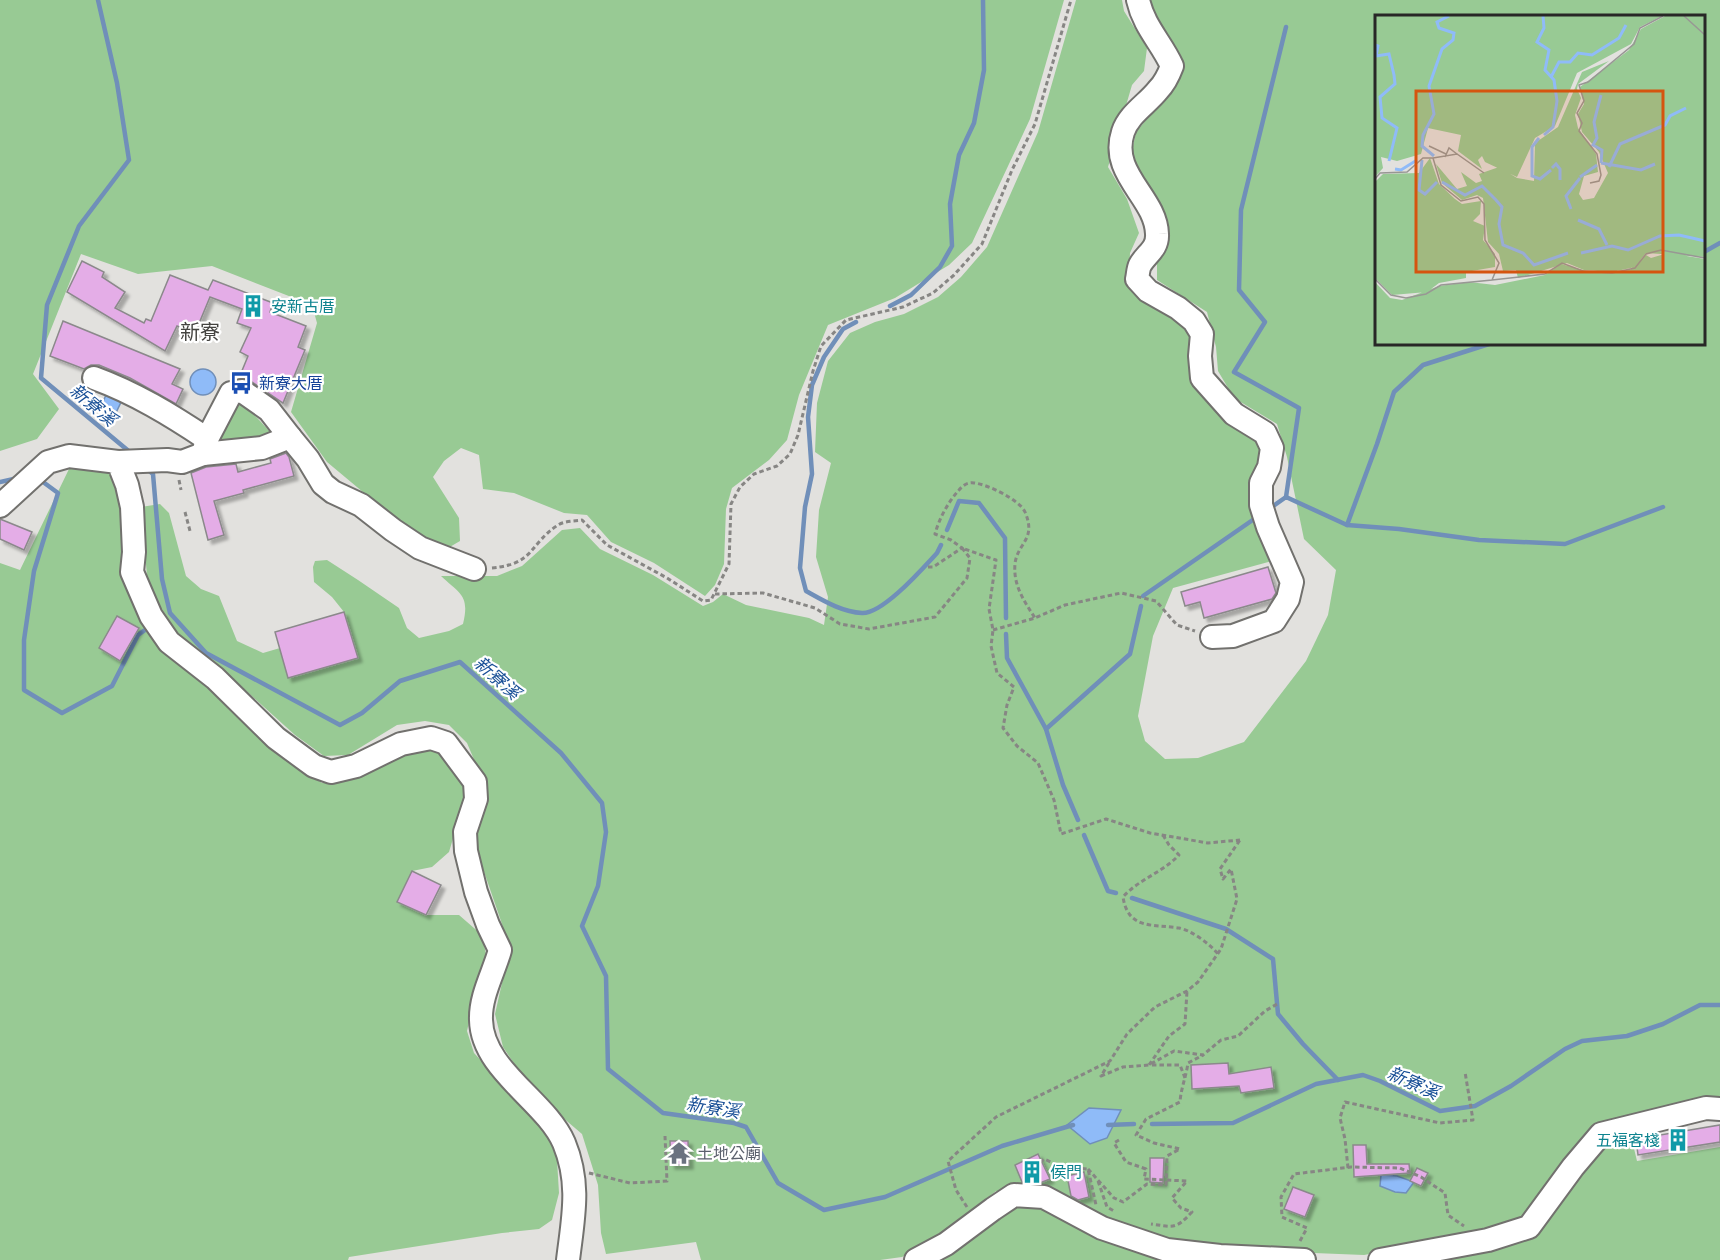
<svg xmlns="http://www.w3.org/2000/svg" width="1720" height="1260" viewBox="0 0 1720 1260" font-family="Rubik,'Noto Sans TC',sans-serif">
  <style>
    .green { fill: #98ca94; fill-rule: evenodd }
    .water { fill: #8fbbf8; stroke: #708fb9; stroke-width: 1.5 }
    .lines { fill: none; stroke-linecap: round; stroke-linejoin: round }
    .stream { stroke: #708fb9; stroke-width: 4.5 }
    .building { fill: #e4ade7; stroke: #8b898b; stroke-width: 1.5; filter: url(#shadow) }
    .minor-casing { stroke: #72716e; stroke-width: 26 }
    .path { stroke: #878684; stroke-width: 3; stroke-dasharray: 4.5 3; stroke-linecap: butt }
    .minor { stroke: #fff; stroke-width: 22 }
    .labels { text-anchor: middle; stroke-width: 4.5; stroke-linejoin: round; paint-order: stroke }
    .culture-label { font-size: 16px; fill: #0d838f; stroke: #fff; text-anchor: start }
    .transit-label { font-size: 16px; fill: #164399; stroke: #fff; text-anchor: start }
    .worship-label { font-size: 16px; fill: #5b616d; stroke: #fff; text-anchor: start }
    .water-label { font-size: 18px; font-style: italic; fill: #184f96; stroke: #fff }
    .quarter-label { font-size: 20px; fill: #454441; stroke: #fff }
    .inset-river { fill: none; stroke: #8fbbf8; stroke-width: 3 }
    .inset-road { fill: none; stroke: #989794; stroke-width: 1.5 }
    .view { fill: #d5540f; fill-opacity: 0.15; stroke: #d5540f; stroke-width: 3 }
    .inset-edge { fill: none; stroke: #282726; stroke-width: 3 }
  </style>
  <defs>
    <filter id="shadow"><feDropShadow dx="4" dy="4" stdDeviation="1.5" flood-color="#0004"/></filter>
  </defs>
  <rect width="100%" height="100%" fill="#e2e1de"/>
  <g class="green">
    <path d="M0,0H1064L1030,119L972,243L949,265L895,298L828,325L799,395L787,440L769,460L732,488L726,509L724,564L715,585L705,596L654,563L611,542L587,515L564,513L514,493L483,489L479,455L461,448L444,461L433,477L459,518L460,541L448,548L418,538L327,462L291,412L317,323L312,305L212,266L138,274L81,254L33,374L59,409L37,439L0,451Z"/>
    <path d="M1076,0H1122L1124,11L1147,48L1144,71L1132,85L1108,167L1127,199L1139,233L1130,253L1129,279L1179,318L1194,338L1201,390L1235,429L1256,437L1262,458L1272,561L1173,588L1153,636L1138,716L1145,741L1165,759L1198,758L1244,742L1306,661L1328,615L1336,570L1304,539L1287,457L1277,424L1234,398L1218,371L1216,347L1207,312L1157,280V260L1131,156L1136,132L1173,88L1144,0H1720V1100L1603,1127L1525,1220L1452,1239L1364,1255L1213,1249L1169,1242L1115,1226L1055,1194L996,1191L948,1230L902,1257L880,1260H701L696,1242L606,1254L601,1233L598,1185L582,1134L534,1093L503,1047L495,1014L509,952L502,924L480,860L476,839L488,800L481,776L467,743L449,725L425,721L397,725L348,755L324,756L295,735L221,668L183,641L160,606L147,576L141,507L160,504L169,513L186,576L201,589L219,596L237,641L263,653L280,648L288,678L358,658L344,612L332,597L314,582L313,567L315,561L327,560L358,580L399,608L407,628L419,638L449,631L463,624C470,595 460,594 441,576H497L522,566L562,530L580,528L600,549L653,575L703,606L713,602L723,594L746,605L809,618L824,625L828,597L816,557L819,510L831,463L815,452L817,403L828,361L850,333L875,322L904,314L938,297L961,277L987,247L1038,132ZM1376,16H1704V344H1376Z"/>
    <path d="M237,396L272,434L243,446L218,441Z"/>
    <path d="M97,465L117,471L121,496L127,584L204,680L269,746L322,783L340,781L407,753L424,749L437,751L454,765L464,785L463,805L449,852L432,867L412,871L397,902L426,915H459L482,935L486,954L479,979L467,1031L474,1053L550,1133L557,1160L559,1193L552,1220L539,1229L502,1233L349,1257L348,1260H0V563L20,570L69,469Z"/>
    <path d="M1630,1132L1637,1161L1720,1147V1260H1408L1532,1232L1604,1140Z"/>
    <path d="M1014,1203L1041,1205L1214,1260H928Z"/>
  </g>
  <g class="water">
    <circle cx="203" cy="382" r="13"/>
    <path d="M107,393L122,400L114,417L99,410Z"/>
    <path d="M1089,1108L1121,1110L1107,1138L1090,1144L1067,1125Z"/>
    <path d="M1381,1175L1397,1176L1414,1182L1406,1193L1395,1192L1380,1186Z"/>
  </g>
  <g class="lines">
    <g class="stream">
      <path d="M98,0L117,83L129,160L79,226L47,305L41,378L131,453"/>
      <path d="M1286,27L1241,210L1239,290L1265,322L1234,372L1299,408L1286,497"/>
      <path d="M1704,252L1720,243"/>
      <path d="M890,306L911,295L940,267L952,246L950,204L959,155L974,123L984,70L983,0"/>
      <path d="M856,322L843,329L824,357L812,385L808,417L812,474L805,507L800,568L806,591C824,601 842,612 862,613C883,614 923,568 937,553L941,545"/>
      <path d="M148,470L153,474L162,579L170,613L206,653L340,725L362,713L400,681L460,662L561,753L602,803L606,832L598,886L582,926L606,976L608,1069L663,1113L734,1123L746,1127L778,1183L824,1210L885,1197L1002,1146L1073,1125"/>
      <path d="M39,479L58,493L34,571L24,640V690L62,713L112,686L138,635L145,630"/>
      <path d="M0,482L18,478"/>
      <path d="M1269,509L1286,497L1347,525L1399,529L1479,540L1565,544L1663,507"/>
      <path d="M1347,525L1377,444L1394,392L1423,365L1489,344"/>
      <path d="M947,530L959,501L979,503L1005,538L1006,618"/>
      <path d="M1143,596L1257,517"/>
      <path d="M1006,634L1007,658L1046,729"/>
      <path d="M1078,820L1063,785L1046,729L1130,654L1141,606"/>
      <path d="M1084,835L1108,891L1116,893"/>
      <path d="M1132,898L1226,929L1273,959L1278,1014L1303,1044L1338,1080"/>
      <path d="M1152,1124L1233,1123L1316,1084L1363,1075L1380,1081L1440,1111L1475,1106L1511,1086L1565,1049L1582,1041L1627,1036L1663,1024L1700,1005H1720"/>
      <path d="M1108,1125L1134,1124"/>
    </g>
  </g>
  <g class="building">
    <path d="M82,261L104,272L102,277L125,292L115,308L144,323L146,319L151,321L170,275L208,290L213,280L273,303L270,312L306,326L298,347L305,350L283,403L249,380L239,378L248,356L240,352L251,328L237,323L242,309L210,297L195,333L177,326L165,351L67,292Z"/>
    <path d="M63,321L180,369L172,384L183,389L176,404L130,378L99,365H91L84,369L50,356Z"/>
    <path d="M286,453L289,457L294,476L243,490L244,493L214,501L224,535L208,540L191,473L206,467L236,464L238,472L271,463L270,459Z"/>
    <path d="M0,519L32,532L24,550L0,539Z"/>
    <path d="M1268,567L1276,593L1272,599L1204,618L1200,602L1185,606L1181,592Z"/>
    <path d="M344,612L358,658L288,678L275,632Z"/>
    <path d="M117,616L139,628L120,661L99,648Z"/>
    <path d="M412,871L441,885L426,915L397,902Z"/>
    <path d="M1228,1063L1229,1074L1271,1067L1274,1088L1241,1093L1239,1086L1192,1089L1191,1065Z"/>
    <path d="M1720,1125V1142L1638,1155L1636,1139Z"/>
    <path d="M670,1141H688L689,1165H671Z"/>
    <path d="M1353,1145H1366L1367,1164H1409L1410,1173L1354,1177Z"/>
    <path d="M1038,1154L1050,1179L1040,1183L1022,1182L1015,1165Z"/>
    <path d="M1150,1158H1164L1163,1183L1150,1182Z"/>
    <path d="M1417,1168L1428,1173L1421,1186L1410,1181Z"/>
    <path d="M1084,1172L1089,1197L1078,1200L1071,1196L1067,1176Z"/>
    <path d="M1293,1187L1314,1195L1305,1217L1284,1209Z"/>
  </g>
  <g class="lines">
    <g class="minor-casing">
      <g id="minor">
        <path d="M1138,0C1144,27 1161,42 1172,66C1169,74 1165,83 1158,90C1147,104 1129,114 1123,132C1109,174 1156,197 1157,234C1158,249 1146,254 1140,265C1138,269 1138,275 1137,279L1148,291L1178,308L1194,321L1202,334L1200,356L1202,378L1234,414L1265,433L1272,448L1269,467L1261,483V505L1268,527L1292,582L1288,599L1274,621L1233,636L1212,637"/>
        <path d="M94,378C135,393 171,415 207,439"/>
        <path d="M203,454L207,439L231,393L242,391L269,410L290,437"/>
        <path d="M118,462L167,460L182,462L203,454L262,448L290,437L308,459L323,484L333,492L361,505L393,530L420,548L474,569"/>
        <path d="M0,506L48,462L69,456L118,462L127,485L132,507L134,552L132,572L151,616L169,642L215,678L276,738L314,766L331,772L356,766L401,744L431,738L446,743L475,782L476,799L465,832L466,851L476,892L488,925L500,950C494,972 480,996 481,1020C482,1070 546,1101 564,1143C581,1184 573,1218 568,1260"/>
        <path d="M916,1260L946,1244L993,1209L1014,1195L1044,1197L1102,1228L1167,1250L1220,1256L1304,1260"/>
        <path d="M1380,1260L1488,1240L1529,1227L1573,1167L1601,1134L1706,1108L1720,1109"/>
      </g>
    </g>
    <g class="path">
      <path d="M179,480L181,490"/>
      <path d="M185,512L190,531"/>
      <path d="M928,567H933L962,548L951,540L935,534C939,519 948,502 959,490C963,485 968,482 974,483C987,484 1020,500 1025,512C1037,540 1017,543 1015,564C1013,585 1024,601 1035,618"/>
      <path d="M492,568C535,564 529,544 558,525C564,521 575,521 582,520L607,545L667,578L703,601L711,600L729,564L731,504L740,487L754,474L777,466L790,454L798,435L813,371L821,346L846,320L903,307L933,293L954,275L982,244L1012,170L1035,124L1071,0"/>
      <path d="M715,594L763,593L815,608L840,624L869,629L935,617L967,578L970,558L962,548L996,560L989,609L993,630L991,646L997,673L1014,687L1007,705L1003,728L1017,746L1038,763L1054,800L1061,834L1106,819L1150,833L1208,843L1240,840"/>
      <path d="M993,630L1035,618L1065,605L1121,593L1156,601L1177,625L1195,631"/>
      <path d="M1163,835L1169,845L1179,855C1162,873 1139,879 1123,897C1128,930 1153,924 1179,928C1191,930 1210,944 1218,954"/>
      <path d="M1109,1063L1101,1076L1123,1067L1149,1065L1174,1051L1203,1055L1221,1040L1238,1036L1265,1011L1279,1003"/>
      <path d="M1185,1078L1180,1065H1149L1169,1036L1185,1024L1187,991"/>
      <path d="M1119,1140L1114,1143L1126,1162L1146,1169L1144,1179L1187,1181L1172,1198L1181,1208L1192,1212C1175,1230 1174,1227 1151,1224"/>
      <path d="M1348,1168L1345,1139L1340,1118L1345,1102L1440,1123L1473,1120L1465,1072"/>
      <path d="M1088,1169L1114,1198L1123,1202L1147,1184L1166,1185L1167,1156L1180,1149L1154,1143L1136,1135L1146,1119L1180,1102C1181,1088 1186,1077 1188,1063L1203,1055"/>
      <path d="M589,1173L630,1183L667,1181L665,1136"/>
      <path d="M1024,1178L1044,1159L1062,1167L1088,1169L1096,1205"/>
      <path d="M1098,1181L1107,1207L1114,1211"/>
      <path d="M967,1207L956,1190L948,1161L996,1117L1110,1061L1127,1034L1155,1007L1187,991L1198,982L1221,949L1237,899L1231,869L1223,879L1220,869L1240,840"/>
      <path d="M1300,1241L1307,1228L1282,1217L1281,1197L1294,1174L1351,1167L1400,1168L1421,1177L1445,1193L1448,1215L1464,1226"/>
    </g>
    <use href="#minor" class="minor"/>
  </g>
  <defs>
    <g id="building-bare" transform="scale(1.8)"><path d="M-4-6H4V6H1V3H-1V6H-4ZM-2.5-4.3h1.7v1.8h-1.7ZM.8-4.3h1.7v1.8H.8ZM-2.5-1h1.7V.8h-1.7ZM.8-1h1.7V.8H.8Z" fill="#0f9aa8" stroke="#fff" stroke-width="2.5" paint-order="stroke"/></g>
    <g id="bus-bare" transform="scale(1.8)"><path d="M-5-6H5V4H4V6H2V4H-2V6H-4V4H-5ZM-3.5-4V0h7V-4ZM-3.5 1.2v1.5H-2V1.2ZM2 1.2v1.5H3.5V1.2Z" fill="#1a4fb4" stroke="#fff" stroke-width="2.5" paint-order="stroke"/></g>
    <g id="temple-bare" transform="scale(1.8)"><path d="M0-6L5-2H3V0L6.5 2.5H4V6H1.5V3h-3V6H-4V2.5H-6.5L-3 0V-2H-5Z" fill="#6b7280" stroke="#fff" stroke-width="2.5" paint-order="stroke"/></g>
  </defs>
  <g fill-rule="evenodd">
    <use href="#building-bare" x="253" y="306"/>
    <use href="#bus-bare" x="241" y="383"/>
    <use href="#building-bare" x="1678" y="1140"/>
    <use href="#temple-bare" x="679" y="1153"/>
    <use href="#building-bare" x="1032" y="1172"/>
  </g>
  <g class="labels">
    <g class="culture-label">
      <text x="271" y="312">安新古厝</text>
      <text x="1660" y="1146" text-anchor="end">五福客棧</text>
      <text x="1050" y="1178">侯門</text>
    </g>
    <g class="transit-label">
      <text x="259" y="389">新寮大厝</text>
    </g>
    <g class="worship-label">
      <text x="697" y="1159">土地公廟</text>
    </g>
    <g class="water-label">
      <text transform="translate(93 405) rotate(40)" y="6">新寮溪</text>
      <text transform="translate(497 678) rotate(42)" y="6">新寮溪</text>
      <text transform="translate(1413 1083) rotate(24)" y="6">新寮溪</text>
      <text transform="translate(713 1108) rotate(9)" y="6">新寮溪</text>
    </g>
    <g class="quarter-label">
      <text x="200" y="339">新寮</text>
    </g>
  </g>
  <g transform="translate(1375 15)">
    <rect width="330" height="330" fill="#e2e1de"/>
    <path d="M0,1H287L265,12L256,29L202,58L180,111L160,123L142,162L110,147L107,141L103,145L107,154L83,136L86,120L53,113L46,139L22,146L6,142L8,153L0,162ZM290,1H330V242L271,238L260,252L237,257L209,255L192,248L143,263L141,255L128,256L124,239L113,227L108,183L102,180L87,185L67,168L61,149L82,174L92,171L86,157L101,168L107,166L104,159L124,152L142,163L159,166L160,128L183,112L207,57L234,46L203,69L202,74L206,83L200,100L203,113L221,139L223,157L209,161L204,179L208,185L219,183L233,158L224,137L207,117L203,99L209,89L205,72L254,35L266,14ZM55,143L64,169L80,184L87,189L106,186L105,199L98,206L110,211L108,225L120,239V252L91,257V263L64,268L52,277L17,280L0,263V167L8,159L44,158ZM293,238L330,244V329H0V267L15,283L27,285L64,271L94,267L120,270L170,260L186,249L219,258L255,255L271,240L276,243Z" fill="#98ca94"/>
    <path class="inset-river" d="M168,1L169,13L162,27L174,35L170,55L179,65L182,86L178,112L169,120M0,30L3,31L1,41L14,39L19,60L20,69L5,82L7,103L22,113L14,146M176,62L184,47H195L203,38L217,40L244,23L251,10M226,80L219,107L222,123L218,130L227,135L226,148M164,123L157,132V161L165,164L176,155M59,141L47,131L48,120L59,99L54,71L67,34L78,25L79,18L64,13L62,7L74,1M47,145L44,175L50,179L62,167M226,148L266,155L280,149M234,152L245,129L290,110L295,101L311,93M177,153L181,149L185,154V165M20,154L26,155L42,145M205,162L222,150M67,167L90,180L107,171L121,185L127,192L124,209L128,230L148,238L159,250L193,238M196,194L191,181L205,163M203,205L224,214L232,230M206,238L237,231L253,235L285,221L304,220L330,226"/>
    <path class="inset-road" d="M309,1L330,20M54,131L71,139M70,142L74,133L82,139M58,143L82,139L109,158M0,164L5,158L32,157L48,143H58L66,170L86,186L103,182L109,189L110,225L124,248L117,265L66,270L51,279L31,283L16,280L0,264M215,168L224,166L226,160L222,139L204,116L207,108L202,98L209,86L204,70L213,67L259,29L265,13L288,1M117,265L170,259L187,248L208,256L237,258L260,253L271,239L286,235L330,243"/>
    <path class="view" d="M41,76H288V257H41Z"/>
    <rect width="330" height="330" class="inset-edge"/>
  </g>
</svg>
